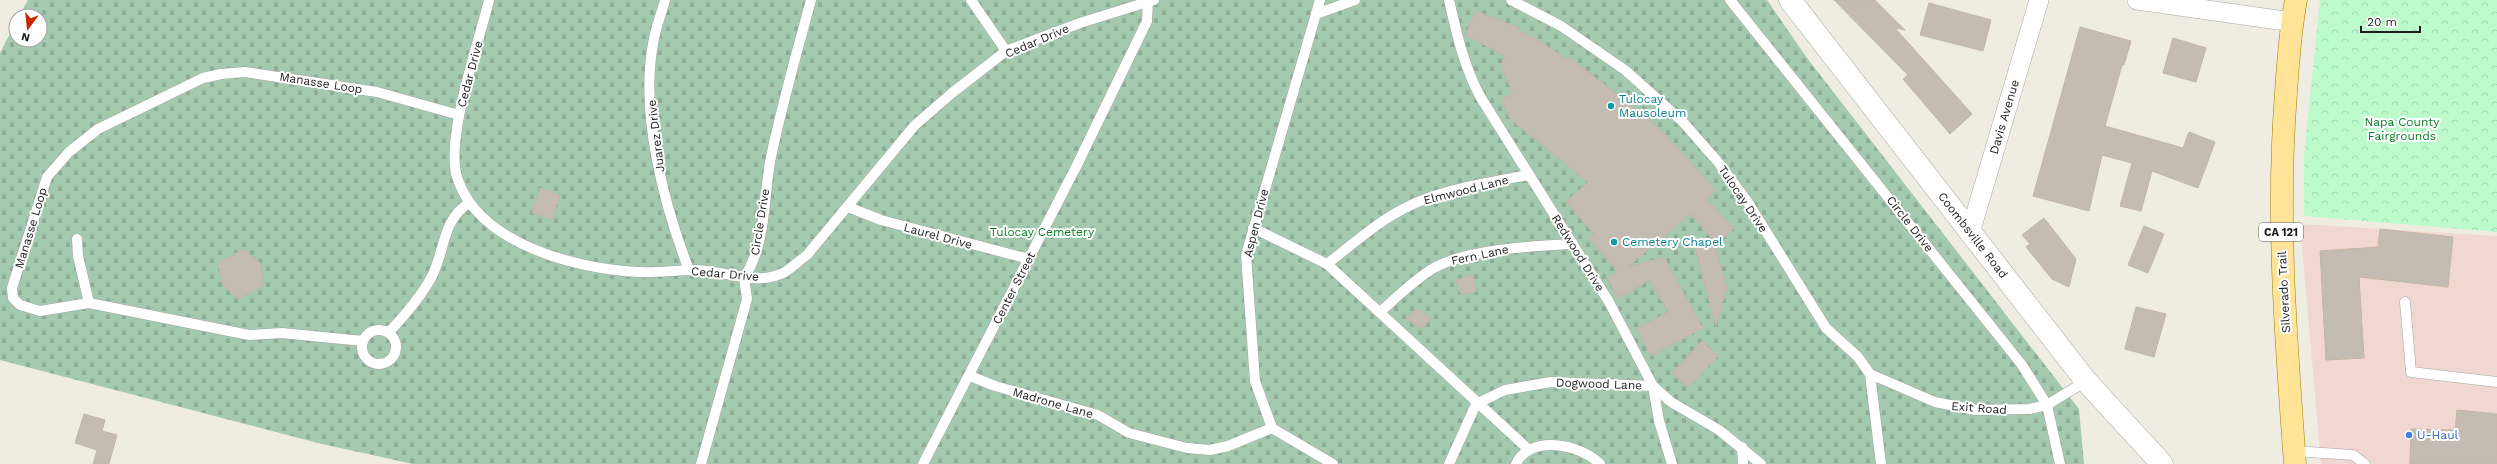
<svg xmlns="http://www.w3.org/2000/svg" width="2497" height="464" viewBox="0 0 2497 464" font-family="'Work Sans',sans-serif">
  <style>
    .commercial { fill: #f1d7d1 }
    .cemetery { fill: url(#cemetery-stones) }
    .park { fill: url(#park-crowns) }
    .building { fill: #c4bcb2; stroke: #c1b6a4 }
    .lines { fill: none; stroke-linecap: round; stroke-linejoin: round }
    .service-casing { stroke: #a4a4a4; stroke-width: 11 }
    .minor-casing { stroke: #a4a4a4; stroke-width: 20 }
    .tertiary-casing { stroke: #a4a4a4; stroke-width: 23 }
    .primary-casing { stroke: #967e00; stroke-width: 23 }
    .service { stroke: #fff; stroke-width: 10 }
    .minor { stroke: #fff; stroke-width: 19 }
    .tertiary { stroke: #fff; stroke-width: 22 }
    .primary { stroke: #ffe497; stroke-width: 22 }
    .culture-dot { fill: #0f9aa8; stroke: #fff; stroke-width: 1.5 }
    .shop-dot { fill: #3f7fe0; stroke: #fff; stroke-width: 1.5 }
    .labels { text-anchor: middle; stroke-width: 4; stroke-linejoin: round; paint-order: stroke }
    .shield { fill: #fff; stroke: #616161; stroke-width: 1 }
    .shield-label { font-size: 11px; font-weight: bold; fill: #1d1d1d }
    .street-label { font-size: 12px; fill: #1d1d1d; stroke: #fff }
    .culture-label { font-size: 12px; fill: #0d838f; stroke: #fff; text-anchor: start }
    .park-label { font-size: 12px; fill: #077f25; stroke: #fff }
    .shop-label { font-size: 12px; fill: #366cbe; stroke: #fff; text-anchor: start }
  </style>
  <defs>
    <pattern id="cemetery-stones" width="16" height="16" patternUnits="userSpaceOnUse"><rect width="16" height="16" fill="#a3c9af"/><path d="M2 7V4a2 2 0 0 1 4 0v3zM10 15v-3a2 2 0 0 1 4 0v3z" fill="#8cac96"/></pattern>
    <pattern id="park-crowns" width="20" height="18" patternUnits="userSpaceOnUse"><rect width="20" height="18" fill="#bdfbcd"/><path d="M2 6a3 3 0 1 1 6 0M12 15a3 3 0 1 1 6 0" fill="none" stroke="#a2d7b0"/></pattern>
  </defs>
  <rect width="100%" height="100%" fill="#efede2"/>
  <path class="commercial" d="M2300,224L2497,236V464H2321Z"/>
  <path class="cemetery" d="M28,0H1767L1807,58L2079,409L2084,464H413L318,443L0,360V53L16,22V40H40V16H19Z"/>
  <path class="park" d="M2320,0H2497V232L2304,216V156Z"/>
  <g class="building">
    <path d="M1834,0H1875L1905,30L1895,28L1972,114L1950,134L1903,79L1908,75Z"/>
    <path d="M1929,3L1991,20L1983,51L1920,35Z"/>
    <path d="M1477,11L1519,28L1518,30L1538,40L1567,59L1570,58L1595,77L1659,128L1716,190L1706,199L1734,228L1717,244L1690,214L1628,267L1664,257L1703,328L1651,356L1636,329L1668,312L1650,280L1618,298L1607,278L1618,272L1589,239L1594,234L1566,202L1588,182L1510,119L1501,99L1513,94L1501,67L1505,56L1466,35L1470,22Z"/>
    <path d="M2080,27L2131,41L2124,65H2122L2105,126L2183,148L2189,132L2215,142L2198,188L2152,171L2141,211L2120,206L2132,163L2102,155L2089,211L2033,196Z"/>
    <path d="M2173,38L2206,48L2196,82L2163,73Z"/>
    <path d="M540,188L560,195L552,220L532,213Z"/>
    <path d="M2044,218L2076,259L2069,287L2052,279L2026,247L2030,244L2022,235Z"/>
    <path d="M2144,226L2164,234L2148,273L2128,265Z"/>
    <path d="M2380,229L2453,237L2448,287L2359,277L2364,358L2326,360L2320,251L2378,247Z"/>
    <path d="M1714,243L1727,288L1716,326L1695,248Z"/>
    <path d="M244,249L260,263L264,285L238,299L223,285L218,263Z"/>
    <path d="M1472,275L1477,291L1461,295L1456,280Z"/>
    <path d="M2136,307L2166,314L2154,357L2125,349Z"/>
    <path d="M1418,308L1431,319L1420,329L1406,318Z"/>
    <path d="M1702,341L1718,356L1688,388L1672,373Z"/>
    <path d="M2457,410L2497,414V464H2410L2411,429L2455,430Z"/>
    <path d="M84,414L105,420L102,431L117,435L109,464H93L97,450L75,443Z"/>
  </g>
  <g class="lines">
    <g class="service-casing">
      <g id="service">
        <path d="M489,0C479,42 445,138 457,177C478,244 576,269 639,272C658,273 677,270 697,270C727,271 756,287 785,272C793,267 800,260 807,255L915,125L952,93L1006,51L1080,23L1154,0"/>
        <path d="M665,0C661,15 655,29 653,44C640,114 664,205 689,270"/>
        <path d="M971,0L1006,51"/>
        <path d="M1320,0L1246,255L1255,381L1272,428L1333,464"/>
        <path d="M1449,0C1457,35 1464,67 1481,98L1609,302L1653,386L1671,402L1719,430L1761,464"/>
        <path d="M1511,0L1561,26L1625,70L1683,122L1718,162L1747,201L1826,328L1858,357L1870,374L1881,464"/>
        <path d="M1730,0L2022,365L2047,405L2060,464"/>
        <path d="M1316,14L1355,0"/>
        <path d="M848,207L881,220L1029,259"/>
        <path d="M1253,228L1327,264L1528,449"/>
        <path d="M77,239L78,256L89,303"/>
        <path d="M1327,264C1357,241 1387,213 1423,200C1457,187 1493,182 1528,175"/>
        <path d="M2405,302L2411,372L2497,382"/>
        <path d="M1380,312C1397,297 1413,281 1432,269C1466,249 1533,246 1573,244"/>
        <circle cx="379" cy="347" r="17"/>
        <path d="M390,331C405,315 420,298 431,278C446,250 441,221 469,203"/>
        <path d="M363,341L282,333L249,335L89,303L40,311L20,305L13,298L12,288L47,177L69,152L98,129L203,78L221,74L245,72L377,92L459,115"/>
        <path d="M1870,374L1935,402L1975,410L2029,409L2047,405L2086,381"/>
        <path d="M970,376L995,386L1098,415L1129,433L1187,448L1210,450L1228,446L1272,428"/>
        <path d="M1653,386L1659,421L1672,464"/>
        <path d="M1476,404L1505,390L1551,382L1653,386"/>
        <path d="M1742,447L1743,464"/>
        <path d="M2294,451L2353,455L2365,464"/>
        <path d="M701,464L747,299L744,278C767,243 763,197 771,157C782,104 797,52 811,0"/>
        <path d="M923,464L1076,167L1147,21L1148,1"/>
        <path d="M1449,464L1476,404"/>
        <path d="M1516,464C1529,434 1581,444 1600,464"/>
      </g>
    </g>
    <g class="minor-casing">
      <g id="minor">
        <path d="M2137,0L2292,22"/>
        <path id="s1" d="M1970,233L2039,0"/>
      </g>
    </g>
    <g class="tertiary-casing">
      <g id="tertiary">
        <path id="s2" d="M1790,0L2086,381L2162,464"/>
      </g>
    </g>
    <g class="primary-casing">
      <path id="primary" d="M2295,464C2286,340 2276,217 2286,93C2288,62 2290,31 2296,0"/>
    </g>
    <use href="#service" class="service"/>
    <use href="#minor" class="minor"/>
    <use href="#tertiary" class="tertiary"/>
    <use href="#primary" class="primary"/>
  </g>
  <g class="culture-dot">
    <circle cx="1611" cy="106" r="4"/>
    <circle cx="1614" cy="242" r="4"/>
  </g>
  <circle class="shop-dot" cx="2409" cy="435" r="4"/>
  <g class="labels">
    <rect class="shield" x="2259" y="223" width="44" height="18" rx="3"/>
    <g class="shield-label">
      <text x="2281" y="236">CA 121</text>
    </g>
    <g class="street-label">
      <text transform="translate(1037 41) rotate(-23)" y="4">Cedar Drive</text>
      <text transform="translate(470 74) rotate(-75)" y="4">Cedar Drive</text>
      <text transform="translate(321 83) rotate(9)" y="4">Manasse Loop</text>
      <text dy="4" stroke="none"><textPath href="#s1" startOffset="121">Davis Avenue</textPath></text>
      <text transform="translate(656 136) rotate(-97)" y="4">Juarez Drive</text>
      <text transform="translate(1466 190) rotate(-14)" y="4">Elmwood Lane</text>
      <text transform="translate(1743 199) rotate(56)" y="4">Tulocay Drive</text>
      <text transform="translate(760 222) rotate(-81)" y="4">Circle Drive</text>
      <text transform="translate(1256 223) rotate(-76)" y="4">Aspen Drive</text>
      <text transform="translate(1910 224) rotate(52)" y="4">Circle Drive</text>
      <text transform="translate(31 228) rotate(-73)" y="4">Manasse Loop</text>
      <text dy="4" stroke="none"><textPath href="#s2" startOffset="298">Coombsville Road</textPath></text>
      <text transform="translate(938 236) rotate(15)" y="4">Laurel Drive</text>
      <text transform="translate(1578 253) rotate(58)" y="4">Redwood Drive</text>
      <text transform="translate(1480 255) rotate(-12)" y="4">Fern Lane</text>
      <text transform="translate(725 274) rotate(5)" y="4">Cedar Drive</text>
      <text transform="translate(1014 288) rotate(-63)" y="4">Center Street</text>
      <text transform="translate(2284 292) rotate(-93)" y="4">Silverado Trail</text>
      <text transform="translate(1599 384) rotate(2)" y="4">Dogwood Lane</text>
      <text transform="translate(1053 403) rotate(16)" y="4">Madrone Lane</text>
      <text transform="translate(1979 408) rotate(4)" y="4">Exit Road</text>
    </g>
    <g class="culture-label">
      <text x="1619" y="103">Tulocay<tspan x="1619" dy="14">Mausoleum</tspan></text>
      <text x="1622" y="246">Cemetery Chapel</text>
    </g>
    <g class="park-label">
      <text x="2402" y="126">Napa County<tspan x="2402" dy="14">Fairgrounds</tspan></text>
      <text x="1042" y="236">Tulocay Cemetery</text>
    </g>
    <g class="shop-label">
      <text x="2417" y="439">U-Haul</text>
    </g>
  </g>
  <g transform="translate(28 28) rotate(195)"><circle r="19" fill="#ffffff" stroke="#a5a5a5"/>
  <path d="M0-3L7 15L0 10L-7 15Z" fill="#ca2300"/>
  <text y="-6" font-size="11" font-weight="bold" text-anchor="middle" fill="#1d1d1d">N</text>
  </g>
  <path d="M2361 26v6h59v-6" fill="none" stroke="#1d1d1d" stroke-width="2"/>
  <text x="2367" y="26" font-size="12" fill="#1d1d1d" stroke="#ffffff" stroke-width="3" paint-order="stroke">20 m</text>
</svg>
